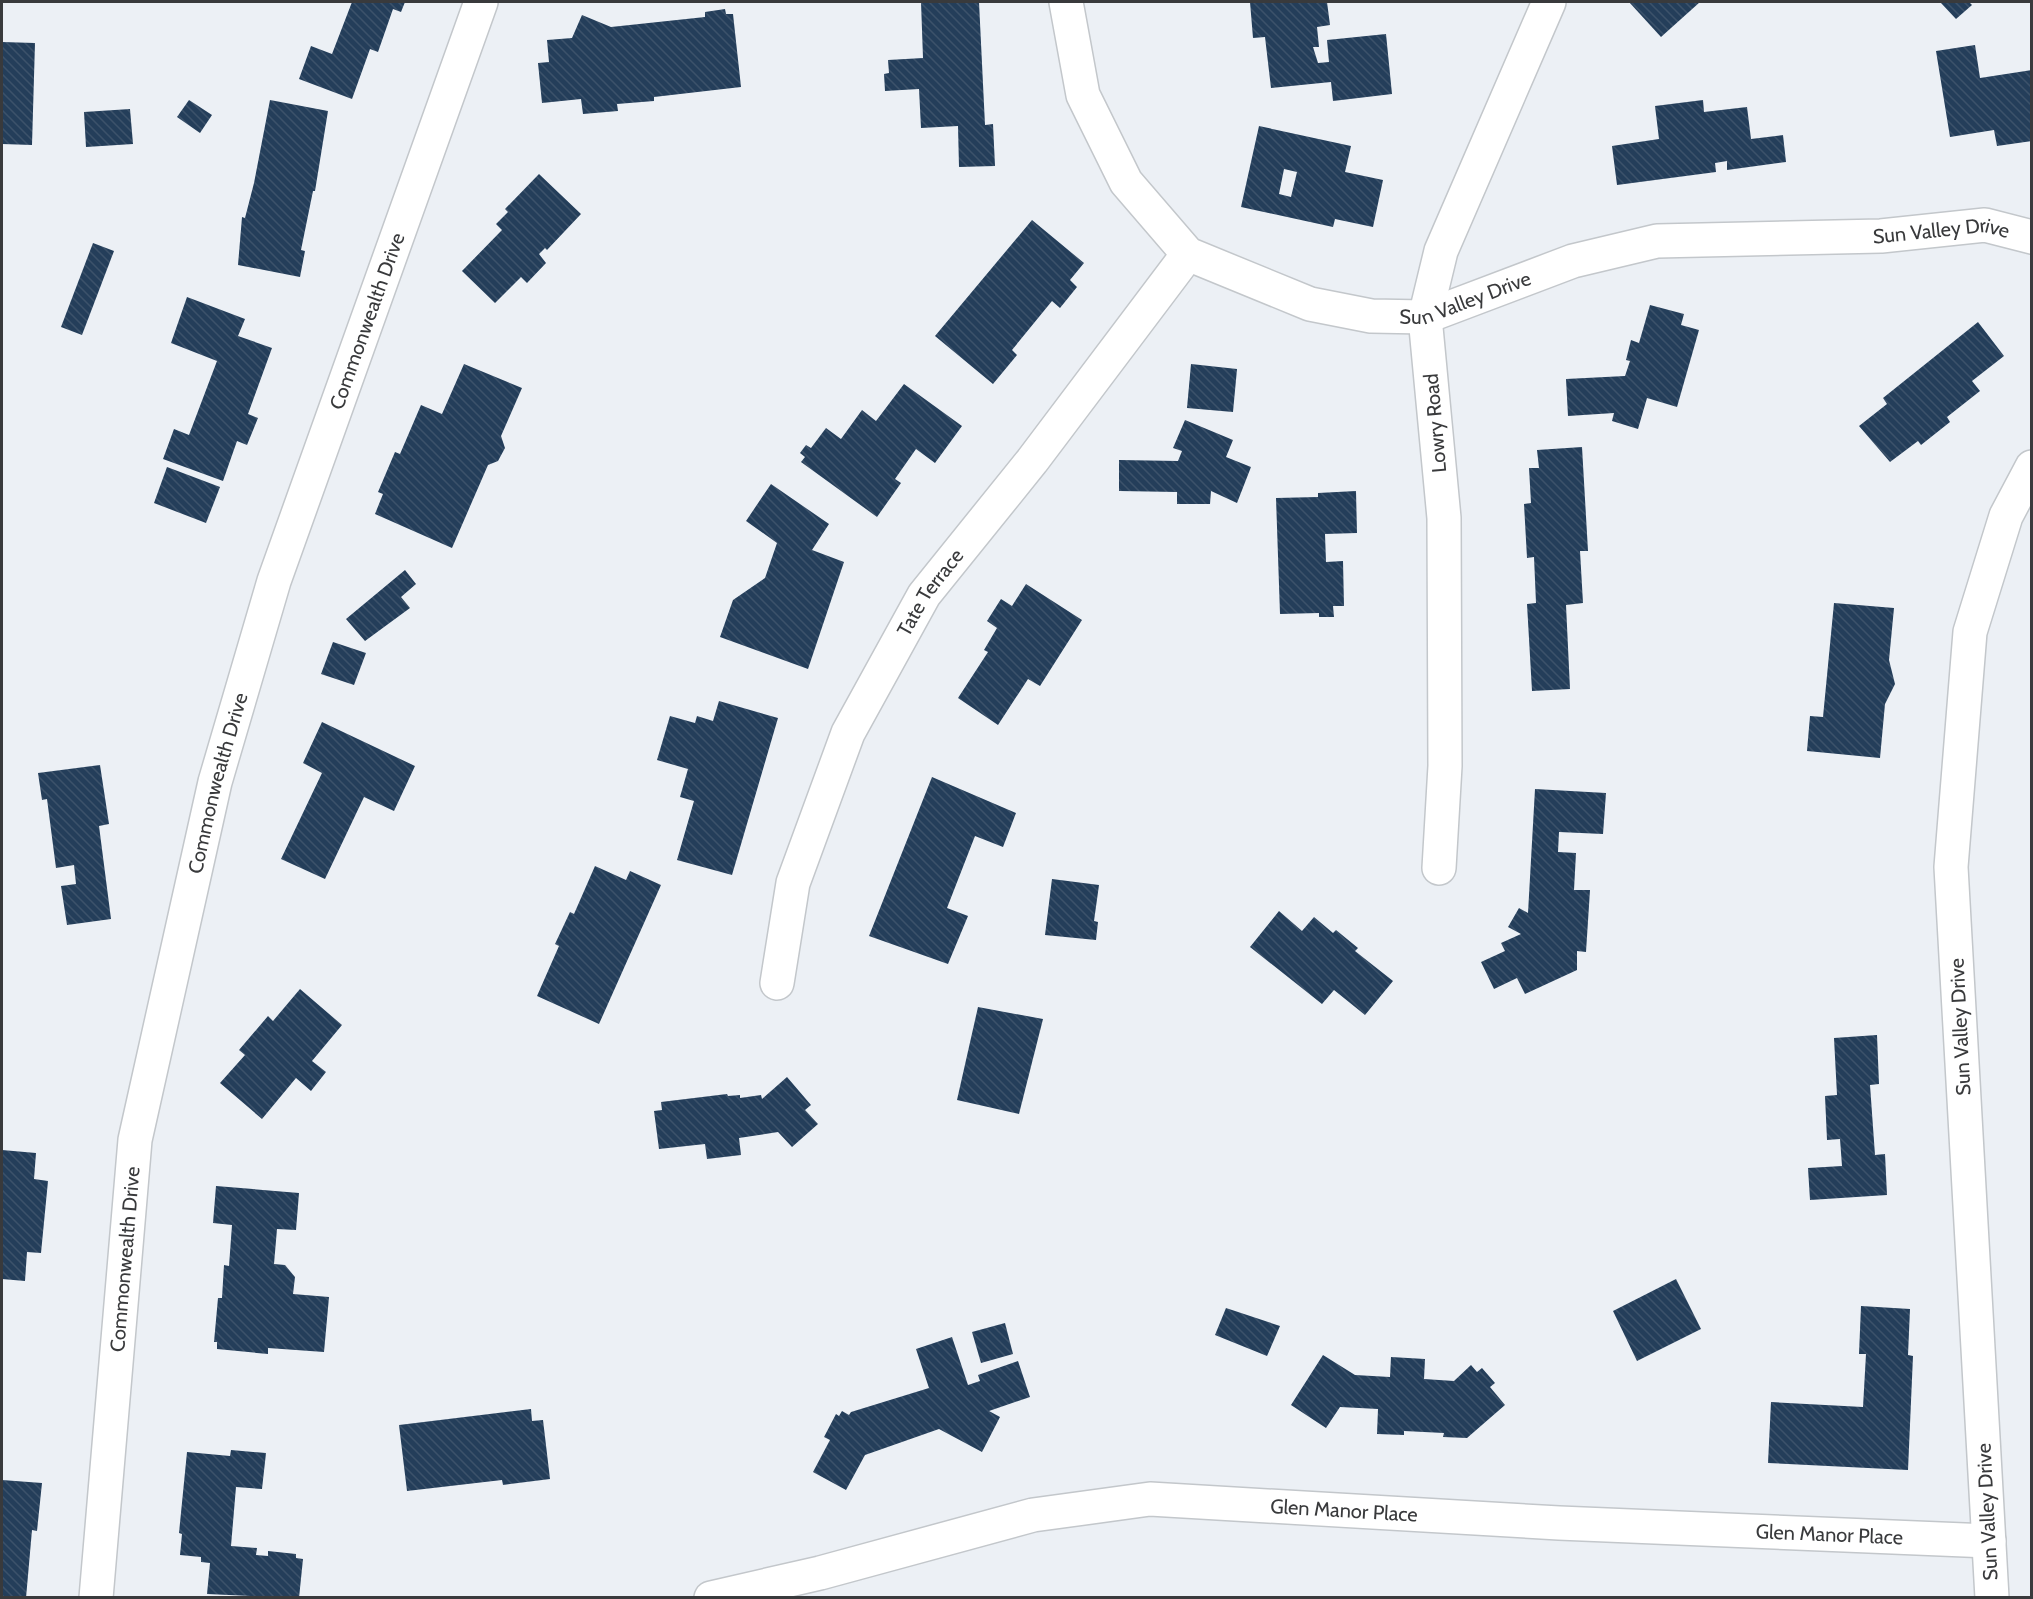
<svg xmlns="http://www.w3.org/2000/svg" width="2033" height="1599" viewBox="0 0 2033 1599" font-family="Cabin,sans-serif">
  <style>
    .building { fill: url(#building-back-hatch); fill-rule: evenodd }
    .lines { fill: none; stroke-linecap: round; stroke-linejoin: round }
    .street-casing { stroke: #c3c7cb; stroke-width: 36 }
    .street { stroke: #fff; stroke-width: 33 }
    .labels { text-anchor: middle; stroke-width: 6; stroke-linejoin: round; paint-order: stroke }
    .street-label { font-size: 20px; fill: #393a3c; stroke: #fff }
  </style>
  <defs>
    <pattern id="building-back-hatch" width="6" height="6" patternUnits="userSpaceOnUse" patternTransform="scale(1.5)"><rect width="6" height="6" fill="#243e5a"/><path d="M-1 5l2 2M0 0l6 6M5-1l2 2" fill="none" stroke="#3c526a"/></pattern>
  </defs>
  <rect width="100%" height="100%" fill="#ecf0f5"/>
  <g class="building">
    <path d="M352,2H405L401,12L393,9L378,52L370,49L352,99L299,79L311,46L332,54Z"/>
    <path d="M921,2H979L985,125L993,124L995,166L959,167L958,126L921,128L919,89L885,91L884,74L889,73L888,60L923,58Z"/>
    <path d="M1250,2H1327L1330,25L1317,27L1319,47H1313L1318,63L1329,62L1327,40L1386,34L1392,94L1333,101L1331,82L1271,88L1265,37L1253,38Z"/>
    <path d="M1629,2H1700L1661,37Z"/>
    <path d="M1944,2H1969L1972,5L1956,19L1941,3Z"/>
    <path d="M725,9L726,14H733L741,87L654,97V101L617,104L618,111L583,114L581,99L542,103L538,63L549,62L547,40L572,38L582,15L611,27L705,17V12Z"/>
    <path d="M2,42L35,43L32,145L2,144Z"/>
    <path d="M1975,45L1980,78L2032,70V141L1997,146L1994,130L1950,137L1936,51Z"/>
    <path d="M189,100L212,115L200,133L177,117Z"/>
    <path d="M270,100L328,111L315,191H313L301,250L305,251L300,277L238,265L242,217L245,218L254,183Z"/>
    <path d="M1703,100L1704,112L1747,107L1751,139L1783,135L1786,162L1727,170V161L1715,163L1716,172L1617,185L1612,146L1659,139L1655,106Z"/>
    <path d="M130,109L133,144L86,147L84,112Z"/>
    <path d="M1259,126L1351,146L1345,172L1383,180L1373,227L1335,219L1333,227L1241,207ZM1284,169L1297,172L1291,197L1279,194Z"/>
    <path d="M539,174L581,214L547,250L545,248L539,254L546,263L527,283L521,277L495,303L462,271L502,230L496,224L508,212L505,209Z"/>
    <path d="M1032,220L1084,263L1070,280L1077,287L1060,308L1052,301L1012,350L1017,355L993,384L935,336Z"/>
    <path d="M93,243L114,251L82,335L61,327Z"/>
    <path d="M187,297L245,319L238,336L272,348L248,414L258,418L247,445L237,441L223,481L163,459L174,429L189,435L217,361L171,343Z"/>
    <path d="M1650,305L1684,314L1681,325L1699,330L1677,407L1647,398L1638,429L1612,421L1614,413L1568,416L1566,379L1625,376L1630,361L1626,360L1631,340L1639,343Z"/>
    <path d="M1978,322L2004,356L1972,381L1980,391L1947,417L1950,422L1921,445L1918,441L1890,462L1859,426L1887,404L1883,398Z"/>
    <path d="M464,364L522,388L501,436L505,448L498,461L488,465L452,548L375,514L383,494L378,492L395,452L400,454L421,405L442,414Z"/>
    <path d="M1191,364L1237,369L1233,412L1187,408Z"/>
    <path d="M904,384L962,426L935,463L916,449L895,479L901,483L877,517L801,462L805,457L800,453L806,445L811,448L826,428L841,439L862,410L876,421Z"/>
    <path d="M1185,420L1233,440L1226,457L1251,467L1237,503L1211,491L1210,504H1177V492L1119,491V460L1178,461L1182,451L1173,448Z"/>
    <path d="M1582,447L1588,551H1580L1583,603L1566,605L1570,689L1532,691L1527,604L1536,603L1534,557L1527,558L1524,504L1531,503L1529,468H1539L1537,450Z"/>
    <path d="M167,467L220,487L206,523L154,503Z"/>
    <path d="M771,484L829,524L812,550L844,562L808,669L720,637L733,600L765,578L777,543L746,521Z"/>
    <path d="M1356,491L1357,533L1325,534L1326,562L1343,561L1344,606H1333L1334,617H1319V613L1280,614L1276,498L1318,497V493Z"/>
    <path d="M405,570L416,584L401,597L410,608L365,641L346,619Z"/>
    <path d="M1026,584L1082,620L1040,686L1028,679L998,725L958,698L988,652L984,650L997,628L987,621L1001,599L1012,606Z"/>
    <path d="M1834,603L1894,608L1889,660L1895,684L1885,704L1880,758L1807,751L1810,716L1823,717Z"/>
    <path d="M333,642L366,653L354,685L321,674Z"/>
    <path d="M719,701L778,718L732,875L677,860L694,801L680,797L688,769L657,760L670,716L695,723L697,716L713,721Z"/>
    <path d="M322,722L415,766L394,811L364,797L325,879L281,859L322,773L303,763Z"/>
    <path d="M100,765L109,824L99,826L111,919L67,925L61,886L76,884L74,865L56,868L47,799L42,800L38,773Z"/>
    <path d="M932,777L1016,813L1003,847L975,836L947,908L968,916L948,964L869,936Z"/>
    <path d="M1535,789L1606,793L1603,834L1559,832L1558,852L1576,853L1574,890H1590L1586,952L1577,951V970L1525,994L1517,978L1494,989L1481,962L1505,951L1501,943L1521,934L1508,927L1519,908L1528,913Z"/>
    <path d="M595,866L626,880L630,871L661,885L599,1024L537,996L559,946L555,944L570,912L574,914Z"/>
    <path d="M1052,879L1099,885L1094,921L1098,922L1096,940L1045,935Z"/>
    <path d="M1279,911L1302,931L1314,917L1333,933L1336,930L1358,948L1355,951L1393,981L1365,1015L1334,990L1322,1004L1250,947Z"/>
    <path d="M300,989L342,1025L312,1061L326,1072L311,1091L296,1078L262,1119L220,1083L245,1055L239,1050L268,1016L273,1021Z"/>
    <path d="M978,1007L1043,1019L1019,1114L957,1100Z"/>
    <path d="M1877,1035L1879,1084L1870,1085L1875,1155L1885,1154L1887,1195L1810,1200L1808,1168L1842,1166L1840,1139L1827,1140L1825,1096L1837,1095L1834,1038Z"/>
    <path d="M787,1077L811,1105L805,1110L818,1124L792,1147L778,1132L739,1138L741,1155L707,1159L705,1144L659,1149L654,1111L662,1110L661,1102L727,1094L728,1096L740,1095V1098L761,1095L762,1099Z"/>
    <path d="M2,1150L36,1153L34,1179L48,1181L41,1253L27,1252L25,1281L2,1279Z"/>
    <path d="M216,1186L299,1193L296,1230L277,1229L274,1264L285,1265L295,1277L293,1294L329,1297L324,1352L268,1348V1354L217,1349V1342H214L218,1298H222L224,1265L229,1266L232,1225L213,1223Z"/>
    <path d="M1676,1279L1701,1329L1637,1361L1613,1311Z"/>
    <path d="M1861,1306L1910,1309L1908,1355L1913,1356L1908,1470L1768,1463L1771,1402L1863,1407L1866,1354H1859Z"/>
    <path d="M1226,1308L1280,1326L1267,1356L1215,1335Z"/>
    <path d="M1005,1323L1013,1354L981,1363L972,1332Z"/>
    <path d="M952,1337L968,1385L980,1381L978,1375L1018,1361L1030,1397L989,1411L1000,1417L982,1452L939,1429L865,1455L846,1490L813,1472L830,1440L824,1437L836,1414L839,1416L842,1411L849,1415L851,1412L929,1388L916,1349Z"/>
    <path d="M1323,1355L1355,1375L1390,1377L1391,1357L1425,1359L1424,1379L1454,1381L1471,1365L1477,1372L1482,1368L1495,1383L1490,1387L1505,1405L1467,1438L1443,1437L1444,1433L1404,1431V1435L1377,1434L1378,1409L1340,1407L1326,1428L1291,1405Z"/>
    <path d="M531,1409L532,1421L543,1420L550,1479L503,1485L502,1480L407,1491L399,1425Z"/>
    <path d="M231,1450L266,1453L262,1489L236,1487L231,1546L257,1548L256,1555L268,1556V1551L296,1554V1558L303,1559L299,1598L207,1594L210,1563L201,1562V1557L180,1555L182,1534L179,1533L187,1452L230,1456Z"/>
    <path d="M2,1480L42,1483L37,1531L32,1530L26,1598H2Z"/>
  </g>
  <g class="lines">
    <g class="street-casing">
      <g id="street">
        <path id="s1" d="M1066,2L1083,95L1126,182L1188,254L1310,304L1371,316L1425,317L1573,261L1657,241L1881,236L1985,225L2032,237"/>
        <path d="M1439,868L1445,766L1444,518L1425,317L1441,251L1549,2"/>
        <path id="s2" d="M777,983L793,883L848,733L924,595L1032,461L1188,254"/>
        <path id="s3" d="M96,1598L135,1140L215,782L274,581L481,2"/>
        <path id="s4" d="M711,1598L820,1573L1033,1515L1150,1499L1559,1523L1989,1541"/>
        <path d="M1992,1598L1951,867L1970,632L2006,516L2032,467"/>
      </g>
    </g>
    <use href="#street" class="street"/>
  </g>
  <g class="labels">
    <g class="street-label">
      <text dy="7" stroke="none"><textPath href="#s1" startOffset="1064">Sun Valley Drive</textPath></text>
      <text dy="7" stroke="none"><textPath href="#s1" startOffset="578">Sun Valley Drive</textPath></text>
      <text dy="7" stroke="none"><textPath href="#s3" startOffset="1312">Commonwealth Drive</textPath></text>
      <text transform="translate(1435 423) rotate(-95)" y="7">Lowry Road</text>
      <text dy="7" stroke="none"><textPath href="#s2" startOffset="424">Tate Terrace</textPath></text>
      <text dy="7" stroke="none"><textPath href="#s3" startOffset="826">Commonwealth Drive</textPath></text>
      <text transform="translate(1960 1027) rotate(-93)" y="7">Sun Valley Drive</text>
      <text dy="7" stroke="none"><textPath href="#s3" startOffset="340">Commonwealth Drive</textPath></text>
      <text dy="7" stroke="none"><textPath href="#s4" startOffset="645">Glen Manor Place</textPath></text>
      <text transform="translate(1987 1512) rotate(-93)" y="7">Sun Valley Drive</text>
      <text dy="7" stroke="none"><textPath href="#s4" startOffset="1131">Glen Manor Place</textPath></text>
    </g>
  </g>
  <rect width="2033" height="1599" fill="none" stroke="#393a3c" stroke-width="6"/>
</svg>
